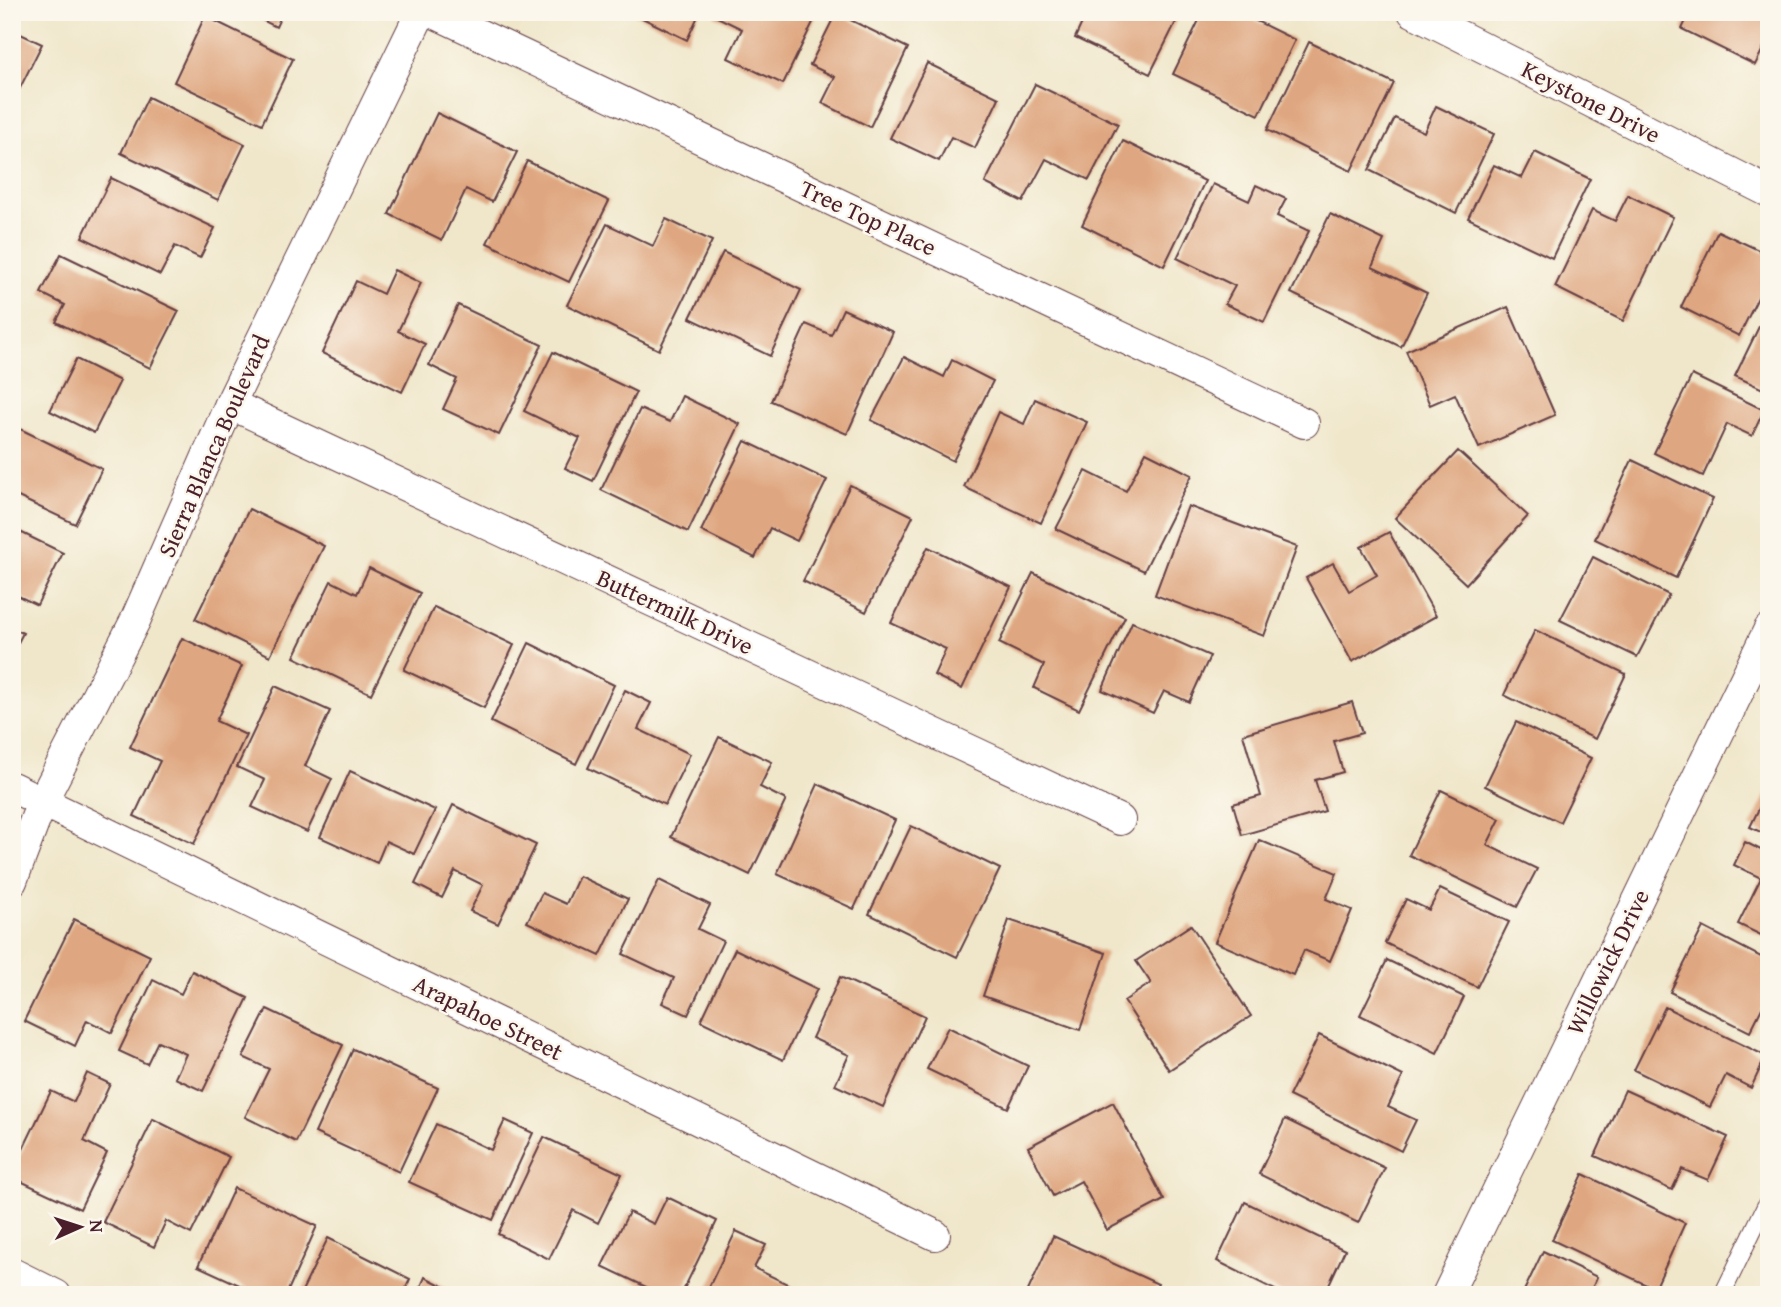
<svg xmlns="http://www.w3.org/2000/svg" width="1781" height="1307" viewBox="0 0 1781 1307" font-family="'Gentium Book Plus',serif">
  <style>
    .building { fill: #dfa781 }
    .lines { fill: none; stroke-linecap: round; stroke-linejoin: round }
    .lane-casing { stroke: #633d43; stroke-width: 18 }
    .street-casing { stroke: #633d43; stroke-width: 32 }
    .lane { stroke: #fff; stroke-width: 16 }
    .street { stroke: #fff; stroke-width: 30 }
    .labels { text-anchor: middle; stroke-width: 5; stroke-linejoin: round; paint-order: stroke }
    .street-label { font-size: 24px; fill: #4a1f2b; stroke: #fbf7ec }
  </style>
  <rect width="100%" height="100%" fill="#fbf7ec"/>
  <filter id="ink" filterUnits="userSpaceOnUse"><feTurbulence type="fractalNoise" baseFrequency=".0143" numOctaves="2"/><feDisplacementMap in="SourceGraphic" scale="14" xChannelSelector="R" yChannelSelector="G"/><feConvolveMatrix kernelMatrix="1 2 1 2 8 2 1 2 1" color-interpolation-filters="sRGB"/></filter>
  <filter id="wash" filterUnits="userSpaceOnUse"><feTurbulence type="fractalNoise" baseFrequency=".00686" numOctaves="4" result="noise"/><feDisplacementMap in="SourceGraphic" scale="28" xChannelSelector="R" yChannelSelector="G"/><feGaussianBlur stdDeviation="1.57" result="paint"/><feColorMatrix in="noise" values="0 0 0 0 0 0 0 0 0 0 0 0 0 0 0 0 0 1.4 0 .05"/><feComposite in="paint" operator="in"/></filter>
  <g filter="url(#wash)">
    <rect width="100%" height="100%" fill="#f0e7cb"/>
    <g id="blocks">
      <g class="building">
        <path d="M246,12H283L276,27Z"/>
        <path d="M630,12H700L687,40Z"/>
        <path d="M716,12H818L783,84L728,58L742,29L715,16Z"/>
        <path d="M1087,12H1181L1150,74L1075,38Z"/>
        <path d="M1203,12H1238L1295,40L1259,115L1173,74Z"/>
        <path d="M1690,12H1769V37L1755,65L1682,29Z"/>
        <path d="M836,13L908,48L870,127L822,103L835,77L810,65Z"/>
        <path d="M205,16L293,59L262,124L174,82Z"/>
        <path d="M12,30L42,44L18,92L12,89Z"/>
        <path d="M1309,42L1394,83L1351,171L1267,130Z"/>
        <path d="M927,63L999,98L975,148L951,137L939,161L890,138Z"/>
        <path d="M1035,84L1118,124L1089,180L1046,159L1023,202L985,183Z"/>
        <path d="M148,97L245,144L218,200L121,153Z"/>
        <path d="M1436,106L1494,134L1456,213L1369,170L1395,118L1424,132Z"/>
        <path d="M437,113L517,152L492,202L466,189L442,240L389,214Z"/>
        <path d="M1123,141L1205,181L1164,266L1082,225Z"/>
        <path d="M1535,152L1590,179L1552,258L1468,218L1494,165L1522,178Z"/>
        <path d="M527,161L609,201L569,282L487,243Z"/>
        <path d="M111,178L215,228L200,258L175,246L160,275L82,237Z"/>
        <path d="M1213,184L1249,201L1256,185L1286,199L1277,216L1309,231L1264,322L1225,304L1235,286L1177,258Z"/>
        <path d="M1628,195L1673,217L1623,321L1555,287L1592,210L1615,221Z"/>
        <path d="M1330,214L1384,240L1372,267L1427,293L1401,347L1291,293Z"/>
        <path d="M666,219L712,241L659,350L567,305L607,224L653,246Z"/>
        <path d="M1718,231L1769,255V275L1739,336L1681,307Z"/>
        <path d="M723,252L801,290L770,356L690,318Z"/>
        <path d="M61,254L179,311L150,368L56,322L65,305L41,293Z"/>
        <path d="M394,270L421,283L398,331L425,344L402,392L322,353L356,281L383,294Z"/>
        <path d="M458,305L542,345L499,435L443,409L457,379L429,365Z"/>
        <path d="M1769,306V381L1765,390L1735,376Z"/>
        <path d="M1508,307L1555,415L1479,448L1455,394L1430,405L1406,351Z"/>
        <path d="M843,309L893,332L847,434L771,401L806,324L831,335Z"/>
        <path d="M553,352L636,392L593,481L565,468L580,438L524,411Z"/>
        <path d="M904,357L944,377L952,360L993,381L953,461L871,420Z"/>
        <path d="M76,359L120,381L94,433L50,411Z"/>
        <path d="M1692,375L1764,410L1752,436L1727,424L1703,476L1654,453Z"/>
        <path d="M682,396L740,424L688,532L601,490L640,409L670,422Z"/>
        <path d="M1035,399L1087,422L1041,523L964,487L998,412L1024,424Z"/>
        <path d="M12,425L102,469L75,524L12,494Z"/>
        <path d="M745,441L827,480L797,541L770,528L755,558L701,531Z"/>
        <path d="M1458,451L1528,516L1466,584L1395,518Z"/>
        <path d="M1146,452L1192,475L1144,571L1056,529L1086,471L1126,491Z"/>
        <path d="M1632,460L1713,499L1676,578L1595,539Z"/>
        <path d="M850,485L913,516L866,612L803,581Z"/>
        <path d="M1188,506L1297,547L1264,636L1155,595Z"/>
        <path d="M249,509L324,546L270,656L195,619Z"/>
        <path d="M12,528L63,553L37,605L12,593Z"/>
        <path d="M1389,532L1436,616L1352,662L1306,578L1333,563L1349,591L1377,575L1361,547Z"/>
        <path d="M928,547L1011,587L962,689L934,675L946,649L891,623Z"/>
        <path d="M1593,557L1669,595L1637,657L1560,620Z"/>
        <path d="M369,568L420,593L371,694L294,657L331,581L357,594Z"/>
        <path d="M1033,573L1125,617L1079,710L1034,688L1044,665L999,643Z"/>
        <path d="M434,607L514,645L484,708L404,670Z"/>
        <path d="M1132,622L1210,656L1189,702L1164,691L1153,713L1102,690Z"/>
        <path d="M12,628L23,633L12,654Z"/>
        <path d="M1535,630L1626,674L1595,739L1504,695Z"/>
        <path d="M182,638L242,666L216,721L246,735L194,844L134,816L160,761L130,747Z"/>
        <path d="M529,643L614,685L576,764L491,722Z"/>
        <path d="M275,686L330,711L305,766L332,779L307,832L252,807L265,780L237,767Z"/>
        <path d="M625,690L651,703L638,729L690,754L665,805L588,768Z"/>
        <path d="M1352,702L1362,733L1334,741L1343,772L1315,780L1325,811L1242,835L1233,804L1261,796L1243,734Z"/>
        <path d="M1516,722L1591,758L1560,822L1485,786Z"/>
        <path d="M719,737L772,762L760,787L786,800L750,875L671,837Z"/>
        <path d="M350,771L435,810L414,854L386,841L377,863L320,837Z"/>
        <path d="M818,784L895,820L854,909L777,874Z"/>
        <path d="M1769,788V836L1750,827Z"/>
        <path d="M1441,790L1500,819L1487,845L1537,869L1517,907L1409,855Z"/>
        <path d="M453,805L536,845L498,924L470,911L483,885L455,871L442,898L415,884Z"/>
        <path d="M911,826L1000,869L957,957L869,914Z"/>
        <path d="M1259,840L1337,873L1326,899L1352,910L1330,961L1304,950L1293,975L1215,942Z"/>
        <path d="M1745,842L1769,854V939L1738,924L1761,878L1734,865Z"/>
        <path d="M579,876L628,899L600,956L527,922L542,893L566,904Z"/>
        <path d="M659,880L710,905L698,929L723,941L688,1015L662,1003L674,978L623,954Z"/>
        <path d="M1440,889L1509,922L1477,987L1385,943L1406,899L1429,910Z"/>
        <path d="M74,919L150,956L112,1033L87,1020L75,1046L24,1021Z"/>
        <path d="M1009,920L1106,953L1080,1030L983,996Z"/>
        <path d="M1191,925L1251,1016L1169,1070L1124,1001L1151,983L1136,961Z"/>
        <path d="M1703,927L1769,961V994L1750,1032L1670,992Z"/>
        <path d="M735,949L817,989L783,1060L701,1021Z"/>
        <path d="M1387,960L1464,997L1437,1053L1360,1015Z"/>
        <path d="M192,971L248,998L203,1091L175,1078L186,1054L158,1041L147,1064L119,1051L153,980L181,994Z"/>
        <path d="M840,977L925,1016L883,1107L835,1085L849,1055L812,1038Z"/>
        <path d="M1665,1007L1766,1056L1751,1088L1726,1075L1710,1107L1634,1070Z"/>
        <path d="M267,1009L343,1045L296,1142L245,1117L269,1069L243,1057Z"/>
        <path d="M948,1027L1028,1066L1008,1108L927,1069Z"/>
        <path d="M1319,1035L1403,1076L1388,1107L1416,1120L1401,1151L1289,1096Z"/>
        <path d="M353,1049L438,1088L399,1172L315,1133Z"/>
        <path d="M87,1073L110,1084L84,1141L107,1153L80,1209L12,1177V1172L51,1091L74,1102Z"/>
        <path d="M1625,1090L1728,1137L1708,1180L1682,1169L1672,1190L1595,1156Z"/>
        <path d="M1113,1102L1164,1200L1107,1230L1081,1181L1053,1196L1028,1147Z"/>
        <path d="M153,1119L229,1157L191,1234L166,1221L154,1247L103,1222Z"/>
        <path d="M1285,1119L1385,1168L1358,1223L1259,1174Z"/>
        <path d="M505,1120L533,1133L493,1220L409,1182L436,1124L491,1150Z"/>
        <path d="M544,1137L622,1174L598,1223L573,1210L549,1259L498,1234Z"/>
        <path d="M1583,1174L1685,1223L1655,1289L1552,1240Z"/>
        <path d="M234,1188L317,1226L286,1295H261L198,1266Z"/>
        <path d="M667,1197L717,1221L681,1295H663L602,1266L629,1212L654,1224Z"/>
        <path d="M1245,1202L1345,1250L1324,1295H1285L1217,1261Z"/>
        <path d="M736,1231L766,1245L754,1268L810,1295H705Z"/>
        <path d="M1053,1236L1158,1284L1153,1295H1031L1027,1293Z"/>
        <path d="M328,1238L410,1279L403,1295H300Z"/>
        <path d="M1543,1251L1597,1277L1589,1295H1522Z"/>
        <path d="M425,1277L461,1295H417Z"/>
      </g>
    </g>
  </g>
  <g filter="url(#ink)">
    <use href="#blocks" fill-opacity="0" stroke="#633d43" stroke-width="2"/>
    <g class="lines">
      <g class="lane-casing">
        <path id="lane" d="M1722,1295L1769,1198"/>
      </g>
      <g class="street-casing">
        <g id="street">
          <path d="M432,12L1304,423"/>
          <path d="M1413,12L1769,192"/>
          <path d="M230,404L1120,820"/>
          <path d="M12,787L935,1235"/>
          <path d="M12,881L42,802L135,621L230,404L421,12"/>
          <path d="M12,1273L56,1295"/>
          <path d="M1447,1295L1769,629"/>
        </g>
      </g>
      <use href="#lane" class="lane"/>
      <use href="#street" class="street"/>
    </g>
  </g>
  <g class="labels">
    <g class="street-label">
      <text transform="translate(1591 102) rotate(27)" y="8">Keystone Drive</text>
      <text transform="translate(868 218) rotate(25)" y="8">Tree Top Place</text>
      <text transform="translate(214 446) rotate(-66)" y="8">Sierra Blanca Boulevard</text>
      <text transform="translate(675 612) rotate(25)" y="8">Buttermilk Drive</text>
      <text transform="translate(1608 962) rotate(-64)" y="8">Willowick Drive</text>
      <text transform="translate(488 1018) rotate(26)" y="8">Arapahoe Street</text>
    </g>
  </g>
  <rect width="1781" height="1307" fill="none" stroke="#fbf7ec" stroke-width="42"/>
  <g transform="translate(80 1227) rotate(87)" stroke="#fbf7ec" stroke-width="5" paint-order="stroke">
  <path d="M0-5L12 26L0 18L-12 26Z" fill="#4a1f2b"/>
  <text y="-10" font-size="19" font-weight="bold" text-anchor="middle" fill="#4a1f2b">N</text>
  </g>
</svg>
